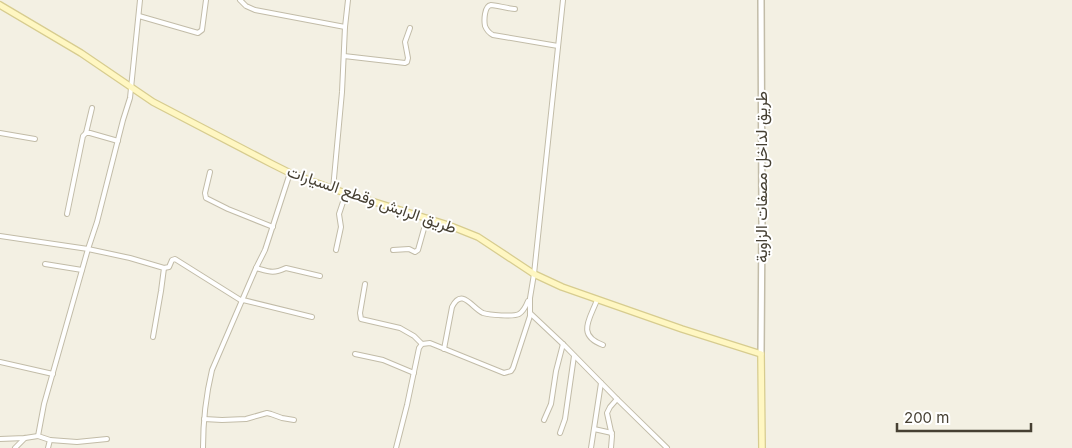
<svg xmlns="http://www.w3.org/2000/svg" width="1072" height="448" viewBox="0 0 1072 448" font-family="Inter,Vazirmatn,sans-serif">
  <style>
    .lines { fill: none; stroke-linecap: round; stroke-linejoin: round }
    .minor-casing { stroke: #c2bca8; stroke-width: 6 }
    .tertiary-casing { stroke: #c2bca8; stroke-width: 8 }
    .secondary-casing { stroke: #d7cc8f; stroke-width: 8 }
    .minor { stroke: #fff; stroke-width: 4 }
    .tertiary { stroke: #fff; stroke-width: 5 }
    .secondary { stroke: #fff7c2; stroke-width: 5.5 }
    .labels { text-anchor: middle; stroke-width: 4; stroke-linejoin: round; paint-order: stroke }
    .street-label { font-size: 16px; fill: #464033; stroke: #fff }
  </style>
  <rect width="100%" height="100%" fill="#f3f0e3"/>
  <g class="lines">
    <g class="minor-casing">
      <g id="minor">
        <path d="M240,0L246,6L255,10L345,27"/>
        <path d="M515,9C510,9 495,5 491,5C484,6 484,21 485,26C487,31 489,33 493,35L558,46"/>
        <path d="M139,16L198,33L202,30L206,0"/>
        <path d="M344,56L405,63L407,62L408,58L405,42L410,28"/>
        <path d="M0,133L35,139"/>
        <path d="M86,133L92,108"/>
        <path d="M210,172L205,193L206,198L228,209L273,227"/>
        <path d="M333,189L342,92L345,27L348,0"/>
        <path d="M67,214L83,136L86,133H90L118,141"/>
        <path d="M0,236L88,249L130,258L164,268L161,291L153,337"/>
        <path d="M336,250L341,227L339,214L346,193"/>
        <path d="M393,250L409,249L415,252L418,250L427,218"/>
        <path d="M45,264L82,270"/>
        <path d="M164,268L169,267L172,260L175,259L242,301"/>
        <path d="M256,268C270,272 273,274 286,268L320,276"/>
        <path d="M365,284L360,313L361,319L400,328L414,336L422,344"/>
        <path d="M243,300L312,317"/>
        <path d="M597,300C590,319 576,335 603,345"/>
        <path d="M530,313L565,346L617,399L667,448"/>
        <path d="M444,349L452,307C462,287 472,308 483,313C489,315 514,317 519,314C524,311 526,306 528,301"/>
        <path d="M355,354L383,360L414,373"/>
        <path d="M0,362L53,374"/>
        <path d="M204,419L222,420L246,419L267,413L271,414L282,418L294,420"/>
        <path d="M544,420L551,404L556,371L563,344"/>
        <path d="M594,429L612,433"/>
        <path d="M560,433L565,419L574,356"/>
        <path d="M0,439L25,438L38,436"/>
        <path d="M50,440L77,442L107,439"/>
        <path d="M15,448L25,438"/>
        <path d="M48,448L50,440L38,436L44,404L88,249L97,222L123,120L130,98L140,0"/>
        <path d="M203,448C203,422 206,395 212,370L256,268L265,250L290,173"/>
        <path d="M396,448L407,405L419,348L422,344L430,343L504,373L511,371L513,368L530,316V298L534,274L563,0"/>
        <path d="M591,448L601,383"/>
        <path d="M611,448L612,436L607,413L610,407L617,399"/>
      </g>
    </g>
    <g class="tertiary-casing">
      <path id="tertiary" d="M761,0L762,217L761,354"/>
    </g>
    <g class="secondary-casing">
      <path id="secondary" d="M0,5L81,53L153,102L272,164L290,173L333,189L448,225L478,237L534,274L562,287L682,329L761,354L762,448"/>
    </g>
    <use href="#minor" class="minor"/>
    <use href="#tertiary" class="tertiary"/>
    <use href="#secondary" class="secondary"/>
  </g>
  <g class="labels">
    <g class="street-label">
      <text transform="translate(761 177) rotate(-90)" y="6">طريق لداخل مصفات الزاوية</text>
      <text transform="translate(372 199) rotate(19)" y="6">طريق الرابش وقطع السيارات</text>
    </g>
  </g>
  <path d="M897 423v8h134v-8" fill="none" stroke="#464033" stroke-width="2.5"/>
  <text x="904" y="423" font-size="15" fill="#464033" stroke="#ffffff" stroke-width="4" paint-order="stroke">200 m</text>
</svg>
